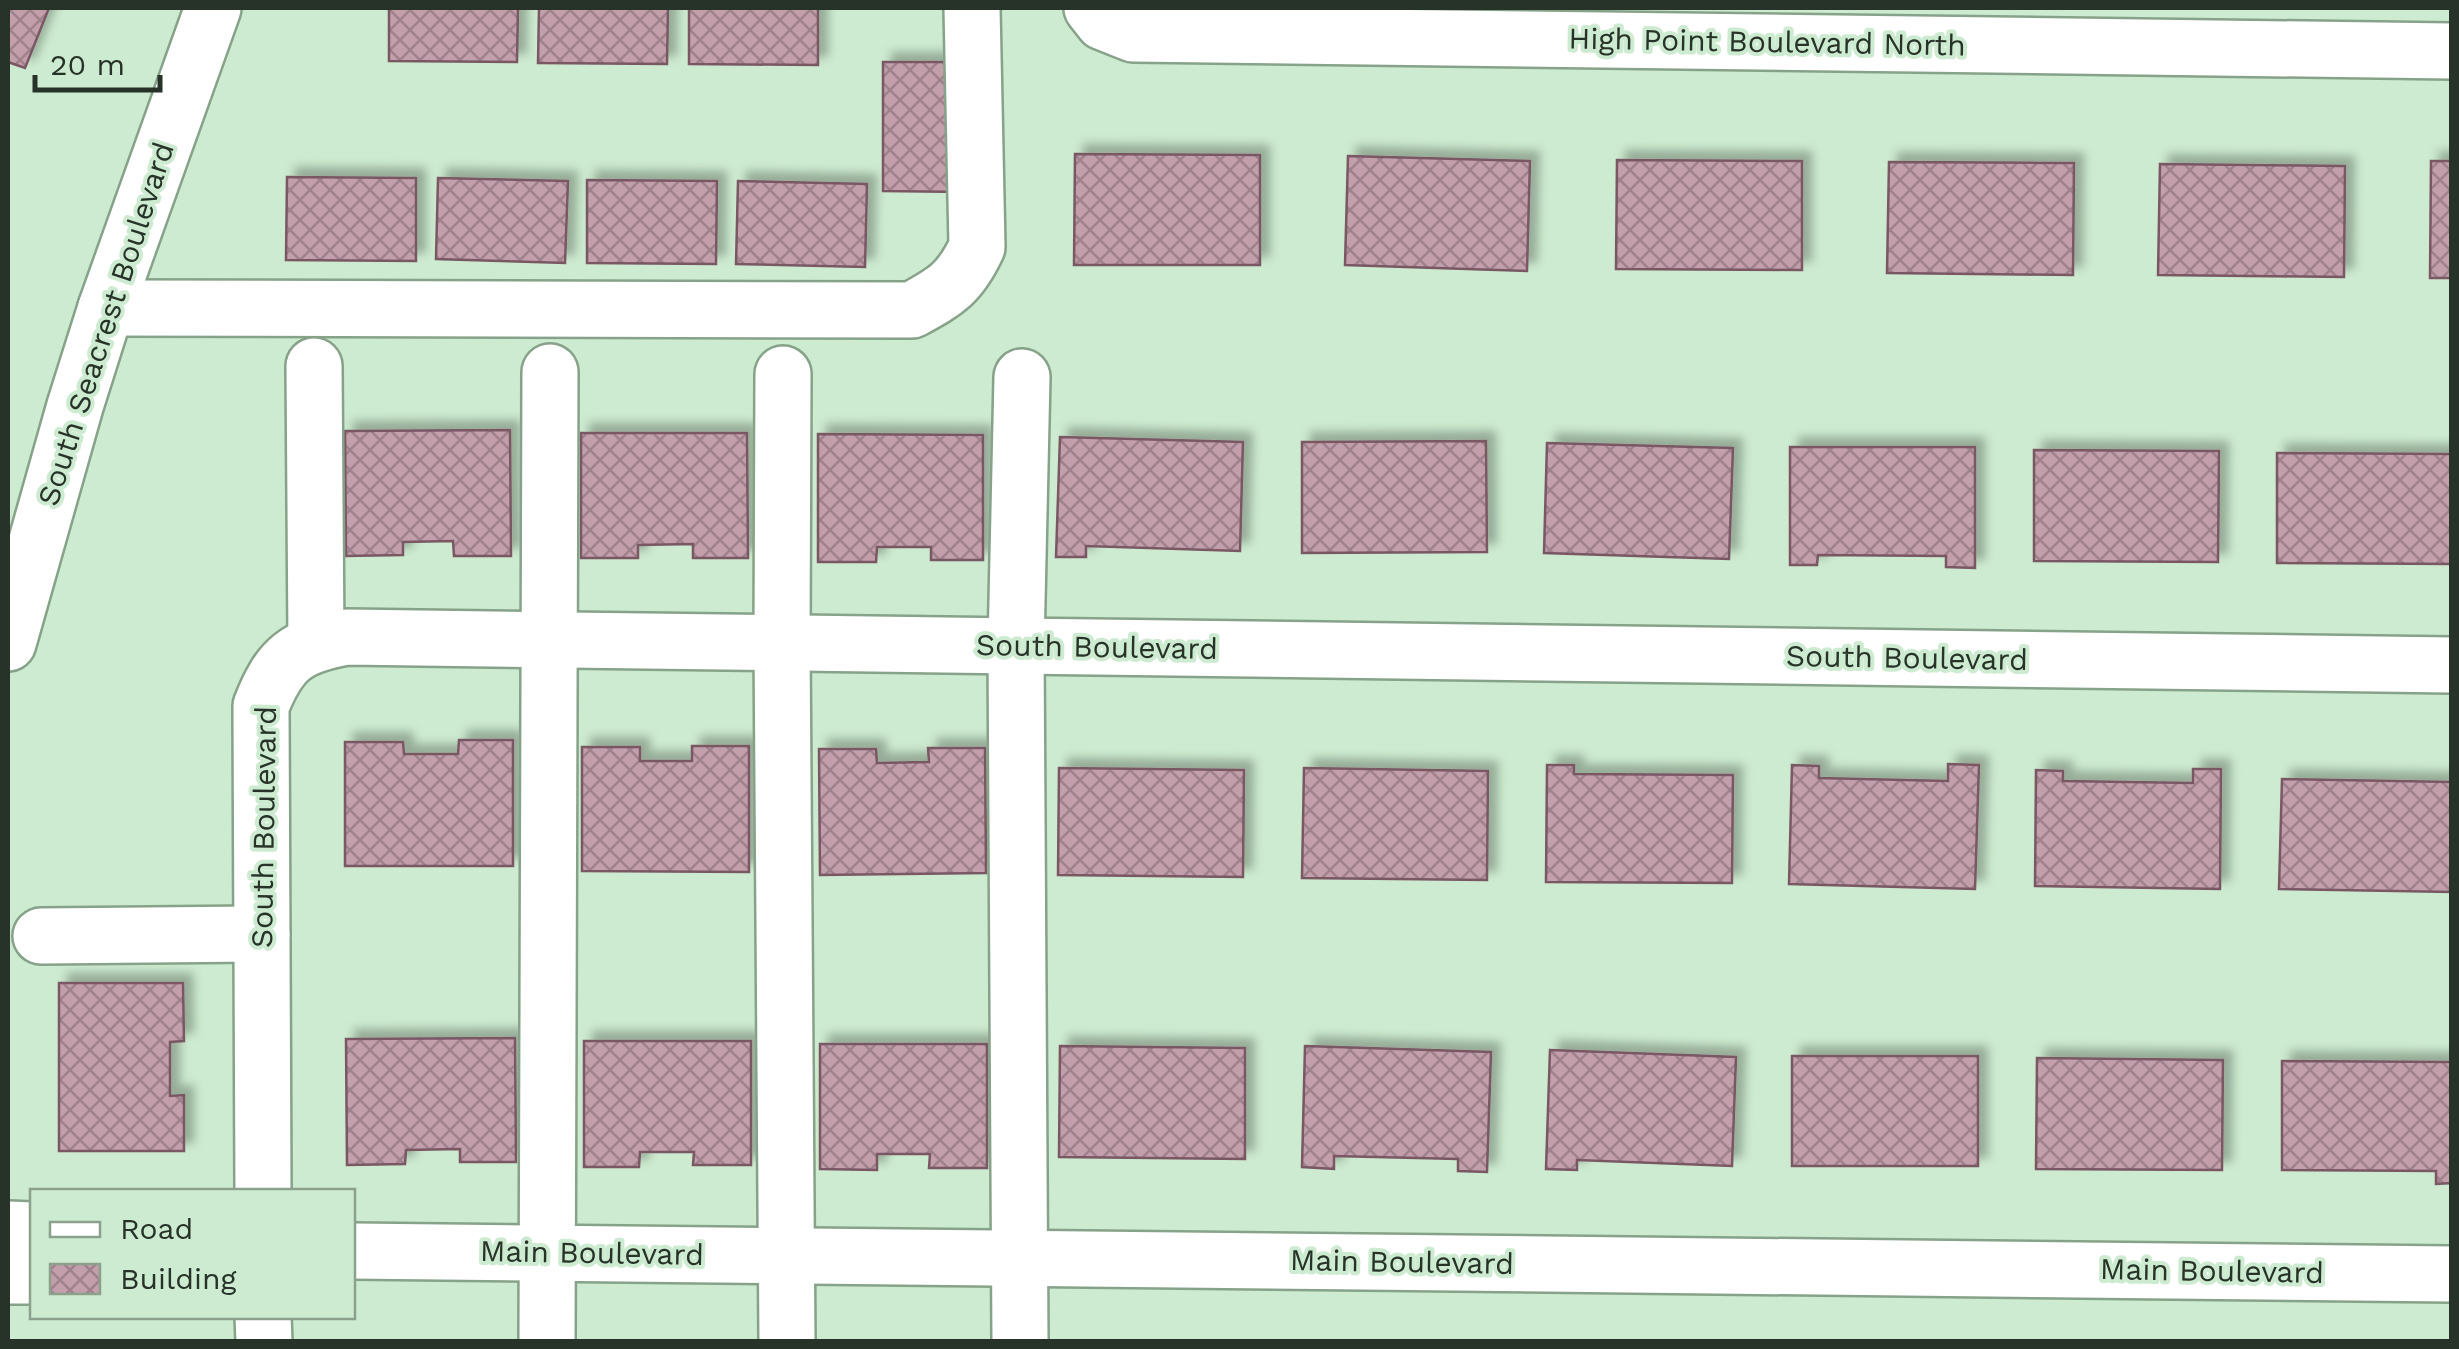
<svg xmlns="http://www.w3.org/2000/svg" width="2459" height="1349" viewBox="0 0 2459 1349" font-family="'Work Sans',sans-serif">
  <style>
    .building { fill: url(#building-cross-hatch); stroke: #795864; stroke-width: 2.5; filter: url(#shadow) }
    .lines { fill: none; stroke-linecap: round; stroke-linejoin: round }
    .minor-casing { stroke: #86a289; stroke-width: 60 }
    .minor { stroke: #fff; stroke-width: 55 }
    .labels { text-anchor: middle; stroke-width: 8; stroke-linejoin: round; paint-order: stroke }
    .street-label { font-size: 30px; fill: #273228; stroke: #cdebd0 }
  </style>
  <defs>
    <pattern id="building-cross-hatch" width="8" height="8" patternUnits="userSpaceOnUse" patternTransform="scale(2.5)"><rect width="8" height="8" fill="#c39eab"/><path d="M0 0l8 8M0 8l8-8" fill="none" stroke="#9e818b"/></pattern>
    <filter id="shadow"><feDropShadow dx="9" dy="-9" stdDeviation="5" flood-color="#0004"/></filter>
  </defs>
  <rect width="100%" height="100%" fill="#cdebd0"/>
  <g class="building">
    <path d="M8,8H49L25,68L8,62Z"/>
    <path d="M389,8H518L517,62L389,61Z"/>
    <path d="M539,8H668L667,64L538,63Z"/>
    <path d="M689,8H818V65L689,64Z"/>
    <path d="M883,62H966L965,192L883,191Z"/>
    <path d="M1075,154L1260,155V265H1074Z"/>
    <path d="M1348,156L1530,161L1527,271L1345,265Z"/>
    <path d="M1617,160L1802,161V270L1616,269Z"/>
    <path d="M2431,161H2452V278H2430Z"/>
    <path d="M1889,162L2074,163L2073,275L1887,273Z"/>
    <path d="M2160,164L2345,166L2344,277L2158,275Z"/>
    <path d="M287,177L416,178V261L286,260Z"/>
    <path d="M438,178L568,181L565,263L436,259Z"/>
    <path d="M587,180L717,181L716,264L587,263Z"/>
    <path d="M738,181L867,184L865,267L736,264Z"/>
    <path d="M510,430L511,556H454L453,541L403,542V555L346,556L345,431Z"/>
    <path d="M581,433H747L748,558H693V544L638,545V558H581Z"/>
    <path d="M818,434L983,435V560H931V547H877L876,562H818Z"/>
    <path d="M1060,437L1243,442L1240,551L1086,546V557H1056Z"/>
    <path d="M1486,441L1487,552L1302,553V442Z"/>
    <path d="M1547,443L1733,448L1729,559L1544,553Z"/>
    <path d="M1790,447H1975V568L1946,567V556L1818,555L1817,565H1790Z"/>
    <path d="M2034,450L2219,451L2218,562L2034,561Z"/>
    <path d="M2277,453L2452,454V564L2277,563Z"/>
    <path d="M459,740H513V866H345V742H403L404,754H458Z"/>
    <path d="M692,746H749V872L582,871V747H640V761H692Z"/>
    <path d="M928,748H985L986,873L820,875L819,749H876L877,763L929,762Z"/>
    <path d="M1948,764L1979,765L1975,889L1789,884L1792,765L1819,766V778L1948,781Z"/>
    <path d="M1547,765H1574V774L1733,775L1732,883L1546,882Z"/>
    <path d="M1059,768L1244,770L1243,877L1058,875Z"/>
    <path d="M1304,768L1488,771L1487,880L1302,878Z"/>
    <path d="M2193,769H2221L2220,889L2035,886L2036,770L2063,771V781L2193,783Z"/>
    <path d="M2282,779L2452,782V892L2279,889Z"/>
    <path d="M59,983H183L184,1041L170,1042V1096L184,1095V1151H59Z"/>
    <path d="M515,1038L516,1162H460V1149L406,1150L405,1164L347,1165L346,1039Z"/>
    <path d="M584,1041H751V1165H693L694,1152H640L639,1167H584Z"/>
    <path d="M820,1044H987V1168H929L930,1154H877V1170L820,1169Z"/>
    <path d="M1060,1046L1245,1048V1159L1059,1157Z"/>
    <path d="M1305,1046L1491,1052L1487,1172L1458,1171V1159L1334,1156V1169L1302,1167Z"/>
    <path d="M1550,1050L1736,1057L1732,1166L1577,1160V1170L1546,1169Z"/>
    <rect x="1792" y="1056" width="186" height="110"/>
    <path d="M2037,1058L2223,1060L2222,1170L2036,1169Z"/>
    <path d="M2282,1061L2452,1062V1183L2436,1184V1171L2282,1170Z"/>
  </g>
  <g class="lines">
    <g class="minor-casing">
      <g id="minor">
        <path d="M1092,8L1103,22L1133,34L2452,51"/>
        <path d="M106,308L912,310C947,291 960,283 977,247L972,8"/>
        <path d="M314,366L316,642"/>
        <path d="M783,374L782,642L787,1342"/>
        <path d="M8,643L75,406L106,308L213,8"/>
        <path d="M41,936L262,934"/>
        <path d="M263,1192L261,706C280,658 296,646 347,637L2452,665"/>
        <path d="M8,1229L32,1230"/>
        <path d="M352,1251L2452,1274"/>
        <path d="M8,1276H32"/>
        <path d="M263,1316L264,1342"/>
        <path d="M547,1342L550,372"/>
        <path d="M1020,1342L1016,646L1022,377"/>
      </g>
    </g>
    <use href="#minor" class="minor"/>
  </g>
  <g class="labels">
    <g class="street-label">
      <text transform="translate(1767 42) rotate(1)" y="10">High Point Boulevard North</text>
      <text transform="translate(106 324) rotate(-72)" y="10">South Seacrest Boulevard</text>
      <text transform="translate(1097 647) rotate(1)" y="10">South Boulevard</text>
      <text transform="translate(1907 658) rotate(1)" y="10">South Boulevard</text>
      <text transform="translate(264 827) rotate(-89)" y="10">South Boulevard</text>
      <text transform="translate(592 1253) rotate(1)" y="10">Main Boulevard</text>
      <text transform="translate(1402 1262) rotate(1)" y="10">Main Boulevard</text>
      <text transform="translate(2212 1271) rotate(1)" y="10">Main Boulevard</text>
    </g>
  </g>
  <rect width="2459" height="1349" fill="none" stroke="#273228" stroke-width="20"/>
  <rect x="30" y="1189" width="325" height="130" fill="#cdebd0" stroke="#8ba18d" stroke-width="2.5"/>
  <rect x="50" y="1222" width="50" height="15" fill="#ffffff" stroke="#8ba18d" stroke-width="2.5"/>
  <text x="120" y="1239" font-size="30" fill="#273228">Road</text>
  <rect x="50" y="1264" width="50" height="30" fill="url(#building-cross-hatch)" stroke="#8ba18d" stroke-width="2.5"/>
  <text x="120" y="1289" font-size="30" fill="#273228">Building</text>
  <path d="M35 75v15h125v-15" fill="none" stroke="#273228" stroke-width="5"/>
  <text x="50" y="75" font-size="30" fill="#273228" stroke="#cdebd0" stroke-width="8" paint-order="stroke">20 m</text>
</svg>
